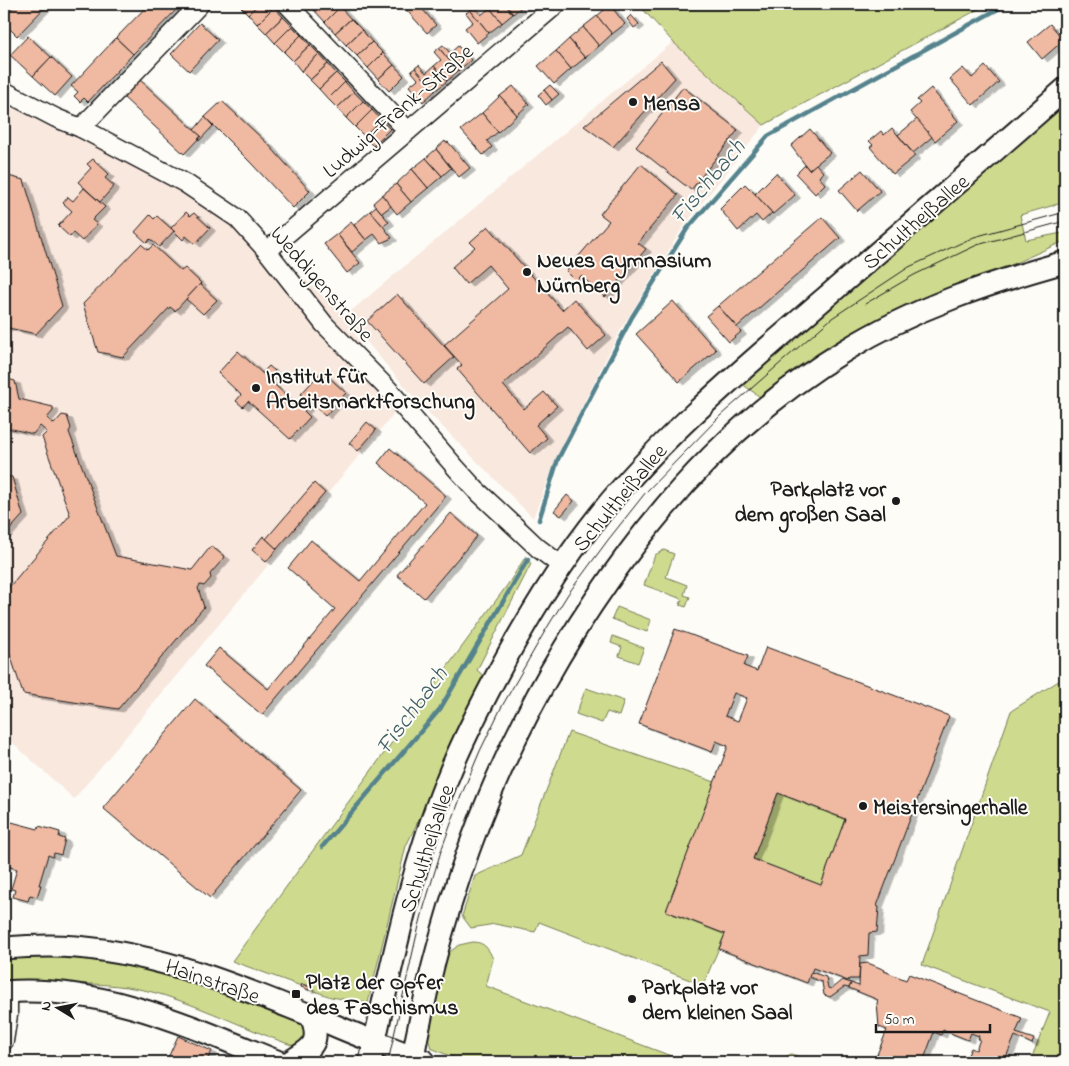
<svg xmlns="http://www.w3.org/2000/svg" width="1069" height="1066" viewBox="0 0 1069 1066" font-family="'Indie Flower',sans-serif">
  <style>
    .built { fill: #f9e8de }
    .green { fill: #cedb8e; stroke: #757c55 }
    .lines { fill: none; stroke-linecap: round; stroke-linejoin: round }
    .stream { stroke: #54838d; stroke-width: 4.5 }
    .building { fill: #efb9a2; stroke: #1c1c1c; fill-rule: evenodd; filter: url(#shadow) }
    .minor-casing { stroke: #1c1c1c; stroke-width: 21 }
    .major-casing { stroke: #1c1c1c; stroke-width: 25 }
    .minor { stroke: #fdfcf7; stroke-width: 18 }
    .major { stroke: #fdfcf7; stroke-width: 21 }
    .tram { stroke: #1c1c1c; stroke-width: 1 }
    .poi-dot { fill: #1c1c1c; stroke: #fdfcf7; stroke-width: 2 }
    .labels { text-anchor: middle; stroke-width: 4; stroke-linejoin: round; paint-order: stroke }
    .poi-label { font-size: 22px; font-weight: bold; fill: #1c1c1c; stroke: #fdfcf7; text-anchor: start }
    .street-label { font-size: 22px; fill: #1c1c1c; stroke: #fdfcf7 }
    .water-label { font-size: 24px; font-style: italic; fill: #426067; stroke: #fdfcf7 }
  </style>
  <defs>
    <filter id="shadow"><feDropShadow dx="5.5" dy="3" stdDeviation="0" flood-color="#0004"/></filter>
  </defs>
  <rect width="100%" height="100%" fill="#fdfcf7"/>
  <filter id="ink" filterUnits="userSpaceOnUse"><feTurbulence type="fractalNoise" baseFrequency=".02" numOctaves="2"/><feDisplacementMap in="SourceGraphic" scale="10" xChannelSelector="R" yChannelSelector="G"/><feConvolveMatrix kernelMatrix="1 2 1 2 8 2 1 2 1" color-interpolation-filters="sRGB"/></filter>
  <g filter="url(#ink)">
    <path class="built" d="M673,42L764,125L683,227L621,329L559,452L533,518L418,402L347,319L396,411L74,799L4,735V105L59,125L200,192L256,235L345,316Z"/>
    <g class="green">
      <path d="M638,4H988L764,125L673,42Z"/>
      <path d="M1065,103V202L1020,215L1026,240L1062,233L1064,241L861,333L763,399L742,384Z"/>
      <path d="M664,550L674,554L666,577L687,585L684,595L690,597L686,607L680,605L682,599L644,585L655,555Z"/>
      <path d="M526,556L531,564L477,670L487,679L406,846L368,1003L331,997L309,989L310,986L302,984L301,986L232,961L508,584Z"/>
      <path d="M617,607L651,620L647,632L612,619Z"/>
      <path d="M613,636L644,648L638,663L619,656L622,647L611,643Z"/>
      <path d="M1065,677V1062H1030L1050,1012L922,965L1011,711Z"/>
      <path d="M586,688L624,701L619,716L607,712L602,723L576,714Z"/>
      <path d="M569,732L715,782L666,911L725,934L703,985L539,922L535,932L495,924L471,928L462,916L475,876L521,855Z"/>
      <path d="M778,793L845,819L821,885L753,859Z"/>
      <path d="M473,942C485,942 489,950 493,959L486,986L687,1062H464L431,1048L426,1032L447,954L459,945Z"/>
      <path d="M23,956L93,957L185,978L304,1022L310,1030L299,1047L294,1046C251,1031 210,1010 166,996C114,979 58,984 4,986V958Z"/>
      <path d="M791,1054L815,1062H781L782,1059Z"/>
    </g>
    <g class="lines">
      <g class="stream">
        <path d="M539,520L558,459L632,317L687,229L768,136L1007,4"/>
        <path d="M322,847L440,709L528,559"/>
      </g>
    </g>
    <g class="building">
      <path d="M16,4H48L17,36L4,23V17Z"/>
      <path d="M149,4H182L133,54L116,38Z"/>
      <path d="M240,4H259L248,14L239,5Z"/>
      <path d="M259,4H271L274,7L257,24L248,14Z"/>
      <path d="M308,4H321L314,10Z"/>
      <path d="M321,4H337L340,7L325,22L314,10Z"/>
      <path d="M401,4H418L436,25L427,33Z"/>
      <path d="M495,4H505L513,14L502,23L490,8Z"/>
      <path d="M505,4H525L513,14Z"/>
      <path d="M610,5L625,24L612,34L597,16Z"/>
      <path d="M274,7L283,17L266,33L257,24Z"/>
      <path d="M340,7L351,19L335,33L325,22Z"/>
      <path d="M474,7L481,15L490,8L502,23L489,33L470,10Z"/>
      <path d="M470,10L489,33L477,43L465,28L473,22L466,13Z"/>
      <path d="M631,15L639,24L634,28L627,19Z"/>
      <path d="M597,16L612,34L599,46L583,27Z"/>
      <path d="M283,17L292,26L275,43L266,33Z"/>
      <path d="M351,19L362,30L346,45L335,33Z"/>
      <path d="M200,23L218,40L189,71L171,54Z"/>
      <path d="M1050,24L1064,40L1042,59L1028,42Z"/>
      <path d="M292,26L301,35L284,52L275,43Z"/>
      <path d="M583,27L599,46L585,58L569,39Z"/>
      <path d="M362,30L372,42L357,56L346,45Z"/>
      <path d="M301,35L310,45L293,61L284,52Z"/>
      <path d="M28,36L51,57L33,76L10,55Z"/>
      <path d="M116,38L133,54L88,102L84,98L80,102L74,96L78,92L71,86Z"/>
      <path d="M569,39L585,58L571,69L556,51Z"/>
      <path d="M372,42L383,53L368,68L357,56Z"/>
      <path d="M310,45L319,54L301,71L293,61Z"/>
      <path d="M443,45L450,53L458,46L471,60L458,71L439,48Z"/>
      <path d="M439,48L458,71L447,81L434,66L441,60L434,52Z"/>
      <path d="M556,51L571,69L554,84L538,66Z"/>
      <path d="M383,53L394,65L378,79L368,68Z"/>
      <path d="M319,54L328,64L310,80L301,71Z"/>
      <path d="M51,57L72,77L55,96L33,76Z"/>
      <path d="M661,61L675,78L613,147L584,126Z"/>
      <path d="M328,64L336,73L319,89L310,80Z"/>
      <path d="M394,65L404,76L389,91L378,79Z"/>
      <path d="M419,65L426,73L434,66L447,81L435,91L415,68Z"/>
      <path d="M985,66L999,82L973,105L950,79L963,68L972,78Z"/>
      <path d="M415,68L435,91L423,102L409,86L418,79L411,71Z"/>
      <path d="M336,73L345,82L328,99L319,89Z"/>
      <path d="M138,78L201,136L184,154L122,96Z"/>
      <path d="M345,82L354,92L337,108L328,99Z"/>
      <path d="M550,85L559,94L552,100L544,90Z"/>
      <path d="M513,86L529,104L517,115L500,96Z"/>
      <path d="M683,87L738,130L691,190L636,147Z"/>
      <path d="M931,88L958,121L935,141L910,112L920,103L917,100Z"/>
      <path d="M544,90L552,100L546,105L538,95Z"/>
      <path d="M354,92L363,101L346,118L337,108Z"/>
      <path d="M500,96L517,115L498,132L482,113Z"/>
      <path d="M222,101L268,144L310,191L293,208L250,162L205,117Z"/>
      <path d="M363,101L372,110L355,127L346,118Z"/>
      <path d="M372,110L381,120L364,136L355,127Z"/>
      <path d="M482,113L498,132L487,141L492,147L483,155L461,130Z"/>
      <path d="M205,117L213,126L199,141L198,140L201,136L194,130Z"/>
      <path d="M917,119L932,137L913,153L898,135Z"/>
      <path d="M381,120L390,129L373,146L364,136Z"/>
      <path d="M892,128L915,156L893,174L870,147L873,145L869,141L881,131L884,135Z"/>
      <path d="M810,129L830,153L809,170L791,146Z"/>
      <path d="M445,141L446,143L448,142L470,168L459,177L436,149Z"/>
      <path d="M436,149L451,168L442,176L426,158Z"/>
      <path d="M426,158L442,176L428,188L412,169Z"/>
      <path d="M93,159L109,174L105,178L114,186L100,202L78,182L91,168L87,164Z"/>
      <path d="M641,164L678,195L638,243L646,249L605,297L581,276L576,281L566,271L609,221L600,214Z"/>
      <path d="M816,164L823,172L819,177L825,184L815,194L796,174L805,165L809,170Z"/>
      <path d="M412,169L428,188L411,202L396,184Z"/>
      <path d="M862,170L880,191L857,211L839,190Z"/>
      <path d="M776,173L795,195L773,214L755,194Z"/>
      <path d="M4,175L24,180L62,306L36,334L4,327Z"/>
      <path d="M396,184L411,202L397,214L382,195Z"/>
      <path d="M745,184L755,194L772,213L762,222L756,215L738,231L720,209Z"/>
      <path d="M84,188L105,207L92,220L97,224L82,241L73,233L70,237L58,226L72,211L63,203L68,197L73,201Z"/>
      <path d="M382,195L391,206L382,213L373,203Z"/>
      <path d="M376,206L389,222L383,226L370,211Z"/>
      <path d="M370,211L383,226L392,238L381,243L374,234L366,240L354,225Z"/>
      <path d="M186,212L190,216L194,213L210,228L195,244L186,236L183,240L171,228Z"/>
      <path d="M150,215L154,219L157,216L174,231L159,247L150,239L147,243L135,232Z"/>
      <path d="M822,217L840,238L737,327L718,306Z"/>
      <path d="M351,222L366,240L352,252L337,234Z"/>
      <path d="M488,226L562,310L574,299L606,335L588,351L568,327L503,385L524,409L544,392L557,406L536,425L547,438L530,453L457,369L462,365L444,345L508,289L488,265L466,284L452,267L475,247L470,242Z"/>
      <path d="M337,234L360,263L347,273L324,244Z"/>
      <path d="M141,244L148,250L153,245L181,271L185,268L201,283L175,311L170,307L123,357L98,352L83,304Z"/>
      <path d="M200,284L217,300L203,314L186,299Z"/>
      <path d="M397,294L454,357L424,384L367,321Z"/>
      <path d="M673,301L716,350L679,382L636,334Z"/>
      <path d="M718,306L741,332L729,342L706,316Z"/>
      <path d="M238,351L300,408L307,400L301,394L322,371L346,393L325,416L311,403L304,411L310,417L290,439L248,401L243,407L236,401L241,395L218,373Z"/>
      <path d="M269,366L275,371L268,379L262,373Z"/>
      <path d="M4,378L15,381L19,399L53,407V411L47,418L54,424L62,415L67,416L71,428L69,432L116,556L192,570L211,546L225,557L210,574L211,578L204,586L200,585L198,588L204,607L118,709L23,694L5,639L4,640V593L70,515L42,437L47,432L40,426L33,434L4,427Z"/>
      <path d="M367,422L376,430L358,451L349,443Z"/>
      <path d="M390,448L446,496L262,715L204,666L219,648L268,689L335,609L288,568L311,540L360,581L425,503L378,463Z"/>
      <path d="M4,476L12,477L23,515L4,536Z"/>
      <path d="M314,483L325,493L277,549L266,539Z"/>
      <path d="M567,495L574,501L561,516L554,511Z"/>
      <path d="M451,513L477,536L424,598L397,575Z"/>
      <path d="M263,536L277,549L266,562L252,550Z"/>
      <path d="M675,629L748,656L744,666L757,671L766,647L949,716L877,906L879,907L877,932L869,933L868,955L860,956L859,979H849L848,981L813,968L807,983L719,949L725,934L666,911L728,746L716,741L712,752L639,724ZM734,693L747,698L738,721L725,716ZM778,793L845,819L821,885L753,859Z"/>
      <path d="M195,699L301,790L210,898L103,808Z"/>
      <path d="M4,820L38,829L39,826L60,832L59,837L65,839L61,855L54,853L53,857L48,855L39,885H41L37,897L30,895L28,901L13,897L15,890L11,889L17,869L4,865Z"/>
      <path d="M868,963L885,970L884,971L906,980L909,974L1022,1018L1016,1033L1034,1039L1032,1044L1015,1036L1004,1062H965L971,1048L976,1050L980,1039H978L979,1036L971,1033L968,1040L943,1030L941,1035L934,1032L923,1062H874L887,1030L879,1027L877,1003L878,1000L849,988L851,983L859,986L860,964Z"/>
      <path d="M811,972L826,977L828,988L831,989L842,980L851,983L849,988L844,987L830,997L824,995L822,982L809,977Z"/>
      <path d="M302,984L310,987L309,990L301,987Z"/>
      <path d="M178,1036L212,1051L206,1062H166Z"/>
    </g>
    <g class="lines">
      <g class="minor-casing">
        <g id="minor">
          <path d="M287,4L408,131"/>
          <path d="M4,91L56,118L81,128L185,183L237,218L267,251L324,324L388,389L456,468L475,489L518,529L538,548L562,566"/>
          <path d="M81,128L200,4"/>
          <path d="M267,251L557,4"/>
          <path d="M4,1041L8,1015V992"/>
        </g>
      </g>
      <g class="major-casing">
        <g id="major">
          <path d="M4,948C28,946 52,945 76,947C164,954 248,990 329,1023C360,1037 393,1048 424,1061"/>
          <path d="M4,992C100,984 193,1027 279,1062"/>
          <path d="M289,1062C311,1049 322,1044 311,1016"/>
          <path d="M370,1062C391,968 410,872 446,782C458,751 473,721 488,692C520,630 556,569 600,514C663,435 742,370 818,304C901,233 983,161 1065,89"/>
          <path d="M412,1062C446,876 513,708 627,555C687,474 760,402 846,350C914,308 989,283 1065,262"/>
        </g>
      </g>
      <use href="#minor" class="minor"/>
      <use href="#major" class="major"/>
      <g class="tram">
        <path d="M865,304L914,275L977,245L1065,221"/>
        <path d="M388,1062L416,938L424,907L441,851L461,796L480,751L501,708L545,631L568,594L608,540L646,492L721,415L832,318L909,267L974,237L1065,212"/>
      </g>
    </g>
  </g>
  <g class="poi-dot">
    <circle cx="633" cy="102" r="5"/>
    <circle cx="527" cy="272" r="5"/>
    <circle cx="256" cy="388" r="5"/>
    <circle cx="896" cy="501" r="5"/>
    <circle cx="863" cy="806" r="5"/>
    <rect x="291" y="989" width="10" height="10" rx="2.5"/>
    <circle cx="632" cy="999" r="5"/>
  </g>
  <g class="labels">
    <g class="poi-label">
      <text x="643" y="110">Mensa</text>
      <text x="537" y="267">Neues Gymnasium<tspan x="537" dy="25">Nürnberg</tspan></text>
      <text x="266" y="383">Institut für<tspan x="266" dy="25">Arbeitsmarktforschung</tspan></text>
      <text x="886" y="496" text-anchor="end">Parkplatz vor<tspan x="886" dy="25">dem großen Saal</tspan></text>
      <text x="873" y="814">Meistersingerhalle</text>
      <text x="306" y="989">Platz der Opfer<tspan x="306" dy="25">des Faschismus</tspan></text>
      <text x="642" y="994">Parkplatz vor<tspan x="642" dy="25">dem kleinen Saal</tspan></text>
    </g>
    <g class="street-label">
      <text transform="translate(397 110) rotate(-41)" y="8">Ludwig-Frank-Straße</text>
      <text transform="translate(915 221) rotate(-41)" y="8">Schultheißallee</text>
      <text transform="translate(323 283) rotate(49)" y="8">Weddigenstraße</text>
      <text transform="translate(619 497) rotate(-50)" y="8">Schultheißallee</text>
      <text transform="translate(426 848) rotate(-72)" y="8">Schultheißallee</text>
      <text transform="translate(213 980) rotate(19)" y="8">Hainstraße</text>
    </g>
    <g class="water-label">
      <text transform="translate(707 181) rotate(-50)" y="8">Fischbach</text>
      <text transform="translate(411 710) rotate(-53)" y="8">Fischbach</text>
    </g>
  </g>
  <rect width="1069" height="1066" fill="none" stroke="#fdfcf7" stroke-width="20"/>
  <rect x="10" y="10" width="1049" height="1046" fill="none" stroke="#1c1c1c" stroke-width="2" filter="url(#ink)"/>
  <g transform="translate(58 1008) rotate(280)" stroke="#fdfcf7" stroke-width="4" paint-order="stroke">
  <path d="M0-4L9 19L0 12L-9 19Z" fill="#1c1c1c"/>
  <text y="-8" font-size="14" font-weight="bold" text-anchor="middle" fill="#1c1c1c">N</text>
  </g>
  <path d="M876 1024v8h114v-8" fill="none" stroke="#1c1c1c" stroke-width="2.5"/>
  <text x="884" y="1024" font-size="15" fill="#1c1c1c" stroke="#fdfcf7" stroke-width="4" paint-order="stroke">50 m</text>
</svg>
